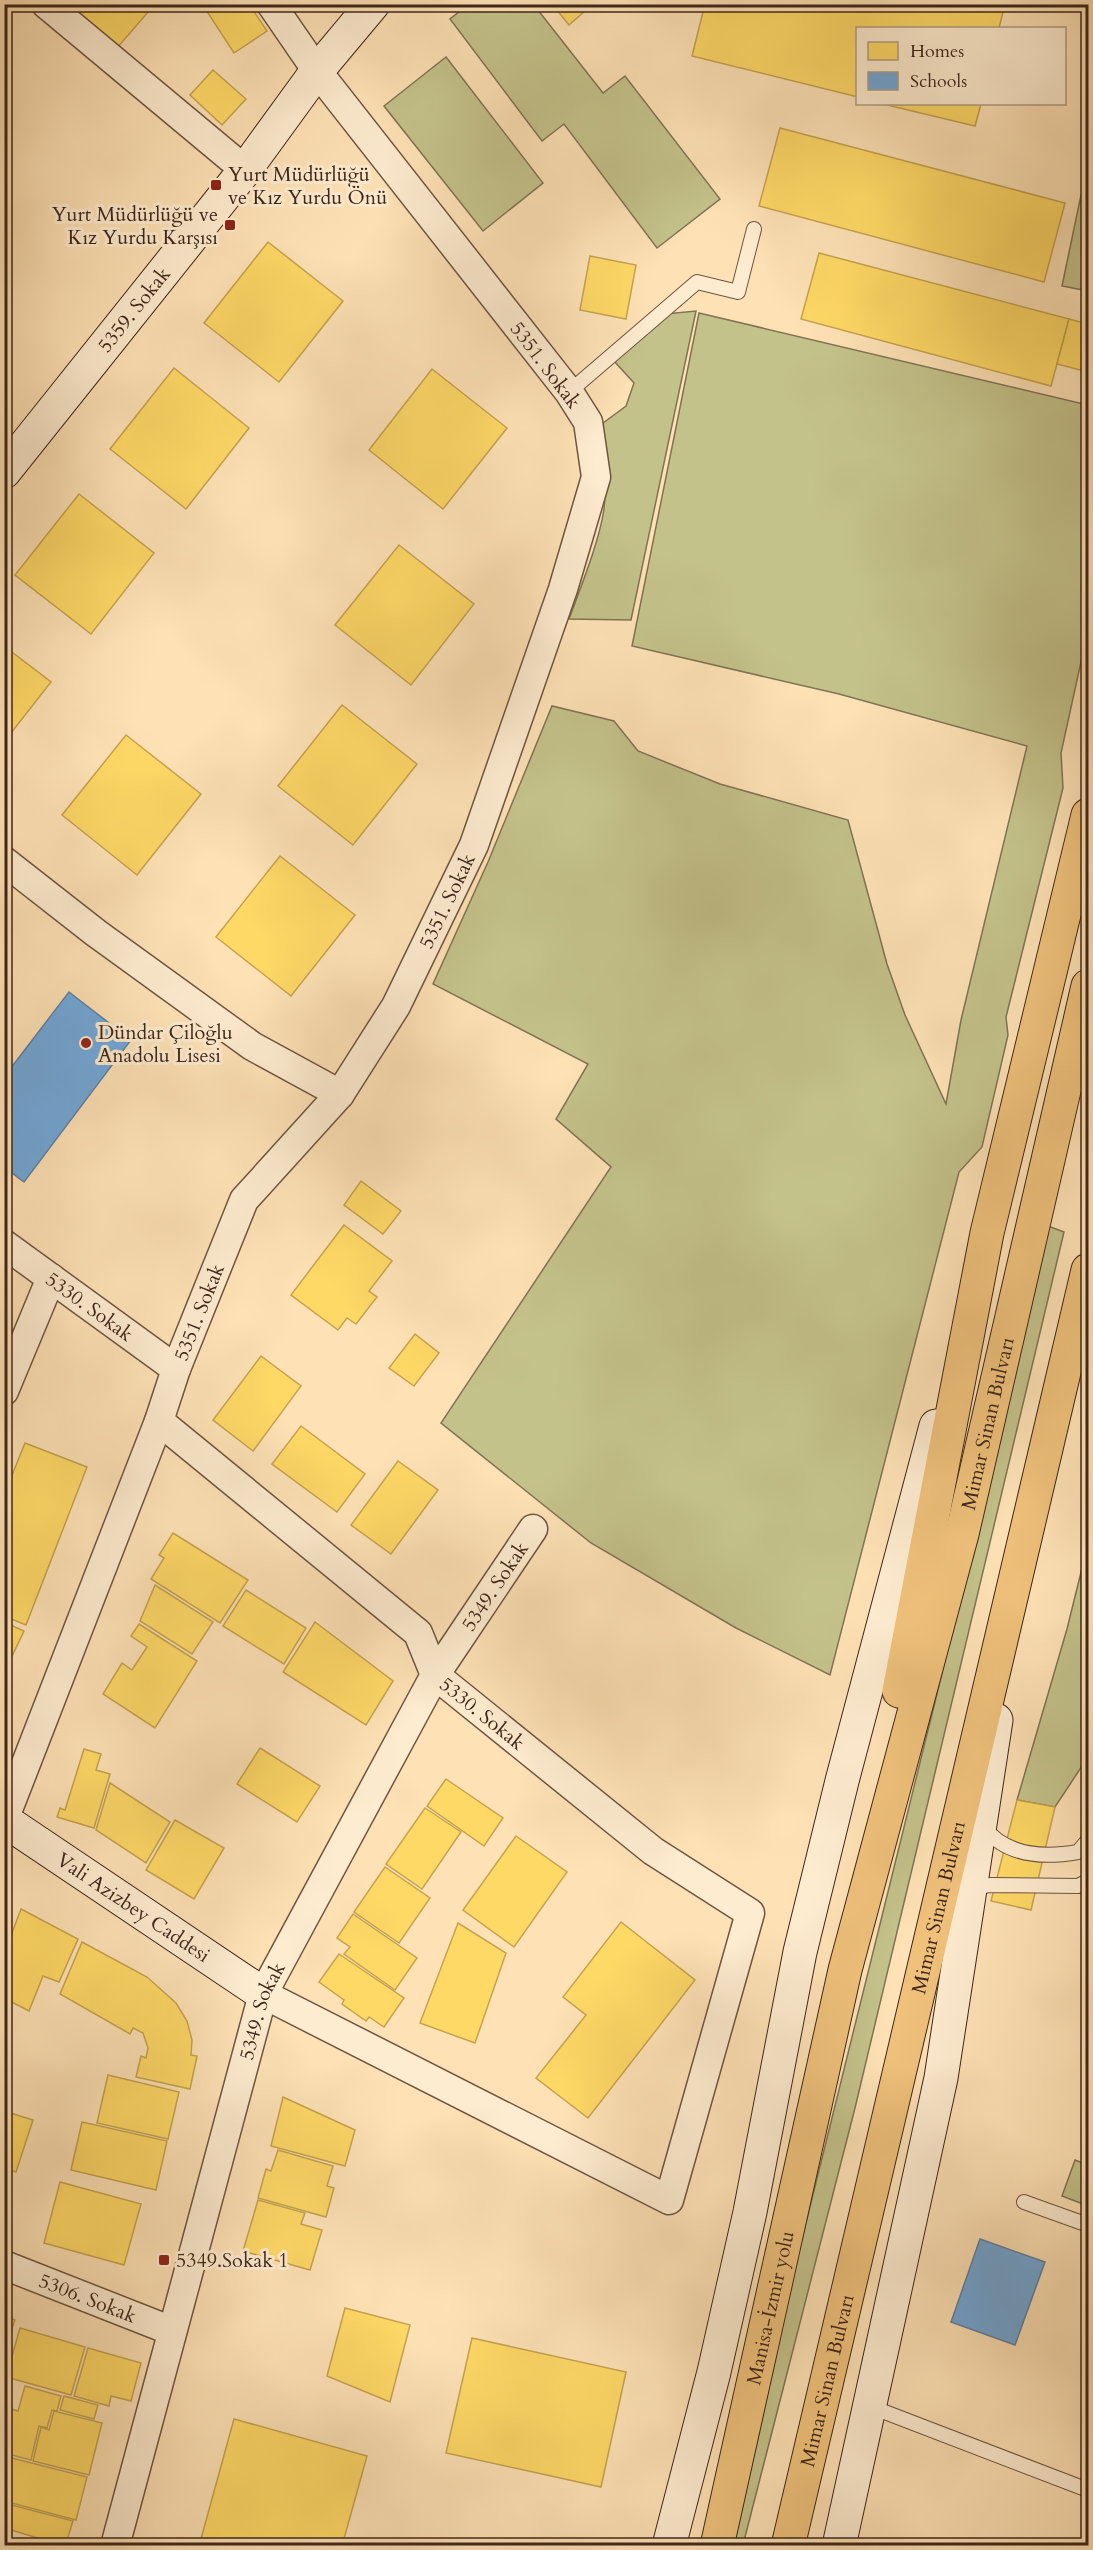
<svg xmlns="http://www.w3.org/2000/svg" width="1093" height="2550" viewBox="0 0 1093 2550" font-family="Cardo,serif">
  <style>
    .green { fill: #c4c28b; stroke: #817452; stroke-width: 1.5 }
    .homes { fill: #ffd966; stroke: #c5a34f; stroke-width: 1.5 }
    .schools { fill: #6fa8dc; stroke: #6081a2; stroke-width: 1.5 }
    .lines { fill: none; stroke-linecap: round; stroke-linejoin: round }
    .lane-casing { stroke: #6e5541; stroke-width: 16 }
    .street-casing { stroke: #6e5541; stroke-width: 31 }
    .secondary-casing { stroke: #3e261a; stroke-width: 35 }
    .highway-casing { stroke: #3e261a; stroke-width: 35 }
    .lane { stroke: #feecd0; stroke-width: 14 }
    .street { stroke: #feecd0; stroke-width: 28 }
    .secondary { stroke: #feecd0; stroke-width: 33 }
    .highway { stroke: #efc17b; stroke-width: 33 }
    .poi-dot { fill: #8f2418; stroke: #feecd0; stroke-width: 2 }
    .labels { text-anchor: middle; stroke-width: 6; stroke-linejoin: round; paint-order: stroke }
    .poi-label { font-size: 20px; fill: #3e261a; stroke: #feecd0; text-anchor: start }
    .street-label { font-size: 20px; fill: #3e261a; stroke: #feecd0 }
  </style>
  <rect width="100%" height="100%" fill="#fee2b6"/>
  <filter id="stains"><feTurbulence type="fractalNoise" baseFrequency=".00333" numOctaves="4"/><feColorMatrix values="0 0 0 0 .2 0 0 0 0 .09 0 0 0 0 .02 0 0 0 .5 -.17"/></filter>
  <radialGradient id="worn" r=".72"><stop offset=".6" stop-color="#630" stop-opacity="0"/><stop offset="1" stop-color="#630" stop-opacity=".3"/></radialGradient>
  <g class="green">
    <path d="M469,4L534,5L603,93L625,76L720,199L657,248L564,124L542,141L450,19Z"/>
    <path d="M446,57L543,183L483,231L384,106Z"/>
    <path d="M1081,195L1088,196V291L1062,286Z"/>
    <path d="M696,311L631,620L569,619C581,586 599,543 604,509C607,481 604,454 599,426L626,406L634,383L614,361L665,314Z"/>
    <path d="M699,313L1088,405V630L1061,753L1063,788L1006,1017L1008,1035L982,1147L959,1172L830,1675L736,1628L591,1543L441,1423L611,1167L556,1119L588,1064L433,984L488,862L552,706L614,721L638,751L720,784L848,820L887,964L905,1015L946,1104L961,1020L1027,746L839,694L632,646Z"/>
    <path d="M1048,1226L1064,1232L855,2108L743,2545L726,2546L935,1702Z"/>
    <path d="M1088,1544V1757L1055,1807L1017,1800L1067,1629Z"/>
    <path d="M1075,2160L1088,2165V2206L1062,2196Z"/>
  </g>
  <g class="homes">
    <path d="M83,4H155L117,48L76,13Z"/>
    <path d="M214,4H249L267,31L234,53L206,10Z"/>
    <path d="M552,4H593L569,25Z"/>
    <path d="M705,4H1005L999,28H858V97L692,56Z"/>
    <path d="M213,70L246,99L222,125L190,95Z"/>
    <path d="M883,104H981L975,126Z"/>
    <path d="M780,128L1065,203L1044,282L759,206Z"/>
    <path d="M268,242L343,301L279,382L204,323Z"/>
    <path d="M819,253L1069,319L1051,386L801,319Z"/>
    <path d="M590,256L636,265L626,319L580,310Z"/>
    <path d="M1069,319L1088,324V372L1057,364Z"/>
    <path d="M174,368L249,428L186,509L110,449Z"/>
    <path d="M432,369L507,428L443,509L369,450Z"/>
    <path d="M79,494L154,553L91,634L15,575Z"/>
    <path d="M399,545L474,604L411,685L335,625Z"/>
    <path d="M4,646L51,682L4,742Z"/>
    <path d="M342,705L417,764L353,845L278,786Z"/>
    <path d="M126,735L201,794L137,875L62,815Z"/>
    <path d="M280,856L355,915L291,996L216,937Z"/>
    <path d="M361,1181L401,1211L383,1234L344,1205Z"/>
    <path d="M344,1225L392,1261L369,1291L377,1297L356,1324L347,1318L338,1330L291,1295Z"/>
    <path d="M415,1334L439,1353L414,1386L389,1368Z"/>
    <path d="M261,1356L301,1386L253,1451L213,1420Z"/>
    <path d="M301,1426L365,1474L337,1512L272,1464Z"/>
    <path d="M25,1443L87,1467L26,1625L4,1616V1495Z"/>
    <path d="M398,1461L438,1490L391,1554L351,1525Z"/>
    <path d="M173,1533L248,1580L220,1623L151,1579L164,1558L159,1555Z"/>
    <path d="M155,1585L213,1622L192,1654L140,1621Z"/>
    <path d="M246,1590L306,1628L284,1664L223,1626Z"/>
    <path d="M4,1622L24,1631L4,1673Z"/>
    <path d="M315,1622L393,1681L366,1725L283,1672Z"/>
    <path d="M139,1624L197,1661L155,1728L103,1694L122,1663L132,1670L147,1647L131,1636Z"/>
    <path d="M260,1748L320,1786L297,1822L237,1784Z"/>
    <path d="M84,1749L101,1754L96,1770L110,1774L94,1828L57,1817L60,1808L65,1810Z"/>
    <path d="M446,1779L503,1818L484,1846L427,1806Z"/>
    <path d="M110,1783L170,1822L146,1863L96,1830Z"/>
    <path d="M1017,1800L1055,1807L1031,1910L991,1901Z"/>
    <path d="M425,1808L461,1832L422,1889L386,1864Z"/>
    <path d="M175,1820L224,1848L194,1899L146,1870Z"/>
    <path d="M516,1836L567,1872L514,1947L463,1910Z"/>
    <path d="M385,1867L430,1898L399,1943L354,1912Z"/>
    <path d="M21,1909L78,1939L59,1982L43,1976L29,2011L4,1998V1954Z"/>
    <path d="M353,1914L417,1958L395,1990L344,1954L350,1947L337,1938Z"/>
    <path d="M621,1922L695,1980L588,2118L536,2078L586,2015L563,1997Z"/>
    <path d="M458,1923L506,1953L475,2043L420,2023Z"/>
    <path d="M82,1942L147,1977L176,2003L187,2021L192,2040L191,2055L197,2056L190,2089L136,2077L141,2056L146,2058L148,2048L143,2033L133,2028L130,2034L60,1994Z"/>
    <path d="M339,1954L404,1998L384,2027L369,2017L366,2021L342,2004L344,2000L319,1982Z"/>
    <path d="M108,2075L179,2092L168,2139L97,2123Z"/>
    <path d="M283,2097L355,2130L345,2166L271,2146Z"/>
    <path d="M4,2111L33,2120L16,2172L4,2168Z"/>
    <path d="M82,2122L167,2141L156,2190L71,2170Z"/>
    <path d="M278,2150L333,2166L327,2186L334,2188L326,2217L258,2198L266,2169L271,2171Z"/>
    <path d="M60,2182L141,2204L124,2265L44,2243Z"/>
    <path d="M258,2200L305,2213L301,2224L322,2230L310,2270L243,2251Z"/>
    <path d="M345,2308L410,2325L390,2402L327,2376Z"/>
    <path d="M4,2316L15,2320L4,2350Z"/>
    <path d="M20,2328L85,2347L71,2395L6,2377Z"/>
    <path d="M472,2338L626,2372L601,2487L446,2453Z"/>
    <path d="M88,2348L141,2363L131,2401L111,2396L109,2406L74,2396Z"/>
    <path d="M25,2386L61,2396L57,2411L52,2410L47,2428L39,2426L31,2460L4,2453V2407L18,2411Z"/>
    <path d="M64,2396L98,2405L94,2419L60,2410Z"/>
    <path d="M54,2411L102,2423L89,2475L33,2461L41,2427L49,2430Z"/>
    <path d="M234,2419L367,2456L342,2546H199Z"/>
    <path d="M4,2456L87,2477L76,2520L4,2501Z"/>
    <path d="M4,2503L73,2521L67,2540L58,2544L4,2528Z"/>
  </g>
  <g class="schools">
    <path d="M69,992L131,1040L24,1182L4,1167V1077Z"/>
    <path d="M980,2239L1045,2262L1015,2345L951,2322Z"/>
  </g>
  <g class="lines">
    <g class="lane-casing">
      <g id="lane">
        <path d="M569,392L697,282L738,292L754,229"/>
        <path d="M983,1826C1006,1857 1044,1858 1078,1852L1088,1840"/>
        <path d="M971,1894L980,1887L990,1885L1078,1886L1088,1881"/>
        <path d="M1024,2202L1088,2225"/>
        <path d="M869,2406L1088,2490"/>
      </g>
    </g>
    <g class="street-casing">
      <g id="street">
        <path d="M46,4L245,170"/>
        <path d="M4,861L96,933L252,1046L340,1094"/>
        <path id="s1" d="M4,1244L176,1369"/>
        <path d="M4,1391L51,1278"/>
        <path id="s2" d="M159,1421L418,1633L435,1675L653,1851L750,1913L669,2200L263,1994"/>
        <path id="s3" d="M4,1820L159,1421L176,1369L244,1200L340,1094L396,1006L474,845L563,589L596,477L588,422L569,392L317,71L271,4"/>
        <path id="s4" d="M4,2265L172,2331"/>
        <path id="s5" d="M115,2546L263,1994L435,1675L533,1529"/>
      </g>
    </g>
    <g class="secondary-casing">
      <g id="secondary">
        <path id="s6" d="M4,472L245,170L317,71L373,4"/>
        <path id="s7" d="M4,1820L263,1994"/>
        <path d="M669,2546L714,2372L750,2212L800,1952L842,1781L936,1426"/>
        <path d="M839,2546L941,2078L996,1720"/>
      </g>
    </g>
    <g class="highway-casing">
      <g id="highway">
        <path d="M899,1691L987,1233L1088,815"/>
        <path id="s8" d="M717,2546L845,1970L962,1534L1088,986"/>
        <path id="s9" d="M788,2546L1088,1270"/>
      </g>
    </g>
    <use href="#lane" class="lane"/>
    <use href="#street" class="street"/>
    <use href="#secondary" class="secondary"/>
    <use href="#highway" class="highway"/>
  </g>
  <g class="poi-dot">
    <rect x="210" y="179" width="12" height="12" rx="3"/>
    <rect x="224" y="219" width="12" height="12" rx="3"/>
    <circle cx="86" cy="1043" r="6"/>
    <rect x="158" y="2254" width="12" height="12" rx="3"/>
  </g>
  <g class="labels">
    <g class="poi-label">
      <text x="228" y="181">Yurt Müdürlüğü<tspan x="228" dy="23">ve Kız Yurdu Önü</tspan></text>
      <text x="218" y="221" text-anchor="end">Yurt Müdürlüğü ve<tspan x="218" dy="23">Kız Yurdu Karşısı</tspan></text>
      <text x="98" y="1039">Dündar Çiloğlu<tspan x="98" dy="23">Anadolu Lisesi</tspan></text>
      <text x="176" y="2267">5349.Sokak 1</text>
    </g>
    <g class="street-label">
      <text dy="7" stroke="none"><textPath href="#s6" startOffset="208">5359. Sokak</textPath></text>
      <text transform="translate(546 365) rotate(53)" y="7">5351. Sokak</text>
      <text dy="7" stroke="none"><textPath href="#s3" startOffset="1029">5351. Sokak</textPath></text>
      <text dy="7" stroke="none"><textPath href="#s1" startOffset="106">5330. Sokak</textPath></text>
      <text dy="7" stroke="none"><textPath href="#s3" startOffset="544">5351. Sokak</textPath></text>
      <text dy="7" stroke="none"><textPath href="#s8" startOffset="1155">Mimar Sinan Bulvarı</textPath></text>
      <text dy="7" stroke="none"><textPath href="#s5" startOffset="1041">5349. Sokak</textPath></text>
      <text dy="7" stroke="none"><textPath href="#s2" startOffset="441">5330. Sokak</textPath></text>
      <text dy="7" stroke="none"><textPath href="#s7" startOffset="156">Vali Azizbey Caddesi</textPath></text>
      <text dy="7" stroke="none"><textPath href="#s9" startOffset="656">Mimar Sinan Bulvarı</textPath></text>
      <text dy="7" stroke="none"><textPath href="#s5" startOffset="555">5349. Sokak</textPath></text>
      <text dy="7" stroke="none"><textPath href="#s4" startOffset="90">5306. Sokak</textPath></text>
      <text dy="7" stroke="none"><textPath href="#s8" startOffset="244">Manisa-İzmir yolu</textPath></text>
      <text dy="7" stroke="none"><textPath href="#s9" startOffset="170">Mimar Sinan Bulvarı</textPath></text>
    </g>
  </g>
  <rect width="1093" height="2550" fill="none" stroke="#fee2b6" stroke-width="24"/>
  <rect x="6" y="6" width="1081" height="2538" fill="none" stroke="#3e261a" stroke-width="3"/>
  <rect x="12" y="12" width="1069" height="2526" fill="none" stroke="#3e261a" stroke-width="1.5"/>
  <rect x="856" y="27" width="210" height="78" fill="#feecd0" stroke="#b19d87" stroke-width="1.5"/>
  <rect x="868" y="42" width="30" height="18" fill="#ffd966" stroke="#b19d87" stroke-width="1.5"/>
  <text x="910" y="57" font-size="18" fill="#3e261a">Homes</text>
  <rect x="868" y="72" width="30" height="18" fill="#6fa8dc" stroke="#b19d87" stroke-width="1.5"/>
  <text x="910" y="87" font-size="18" fill="#3e261a">Schools</text>
  <rect width="100%" height="100%" filter="url(#stains)"/>
  <rect width="100%" height="100%" fill="url(#worn)"/>
</svg>
